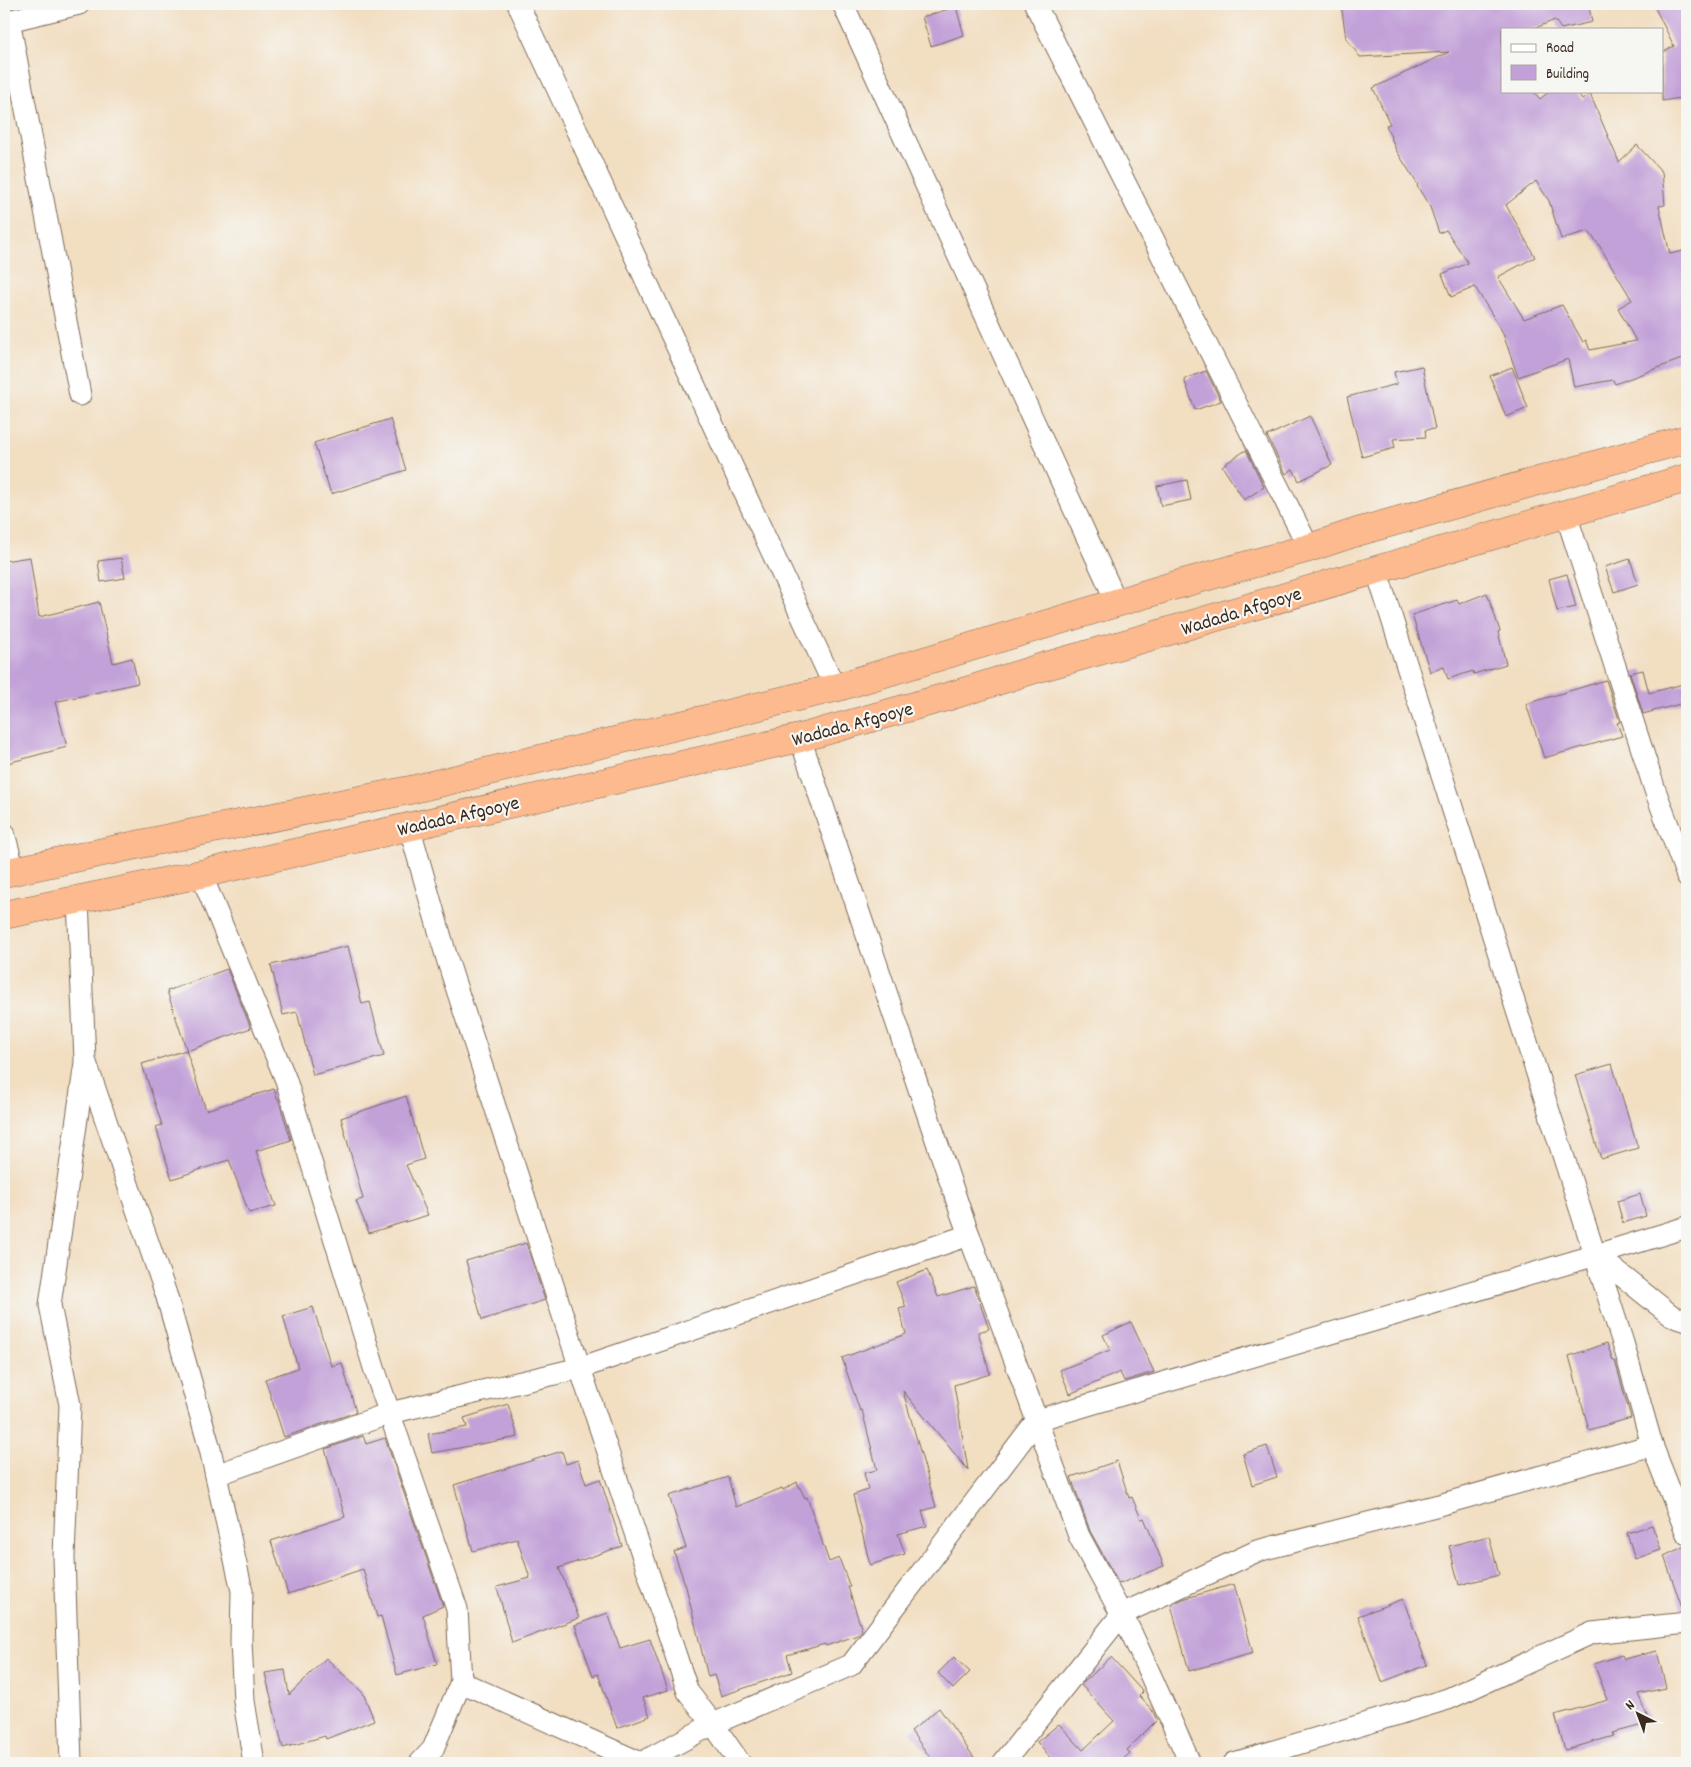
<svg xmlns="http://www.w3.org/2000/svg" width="1691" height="1767" viewBox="0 0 1691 1767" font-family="Dekko,sans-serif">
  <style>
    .building { fill: #c2a0d8; fill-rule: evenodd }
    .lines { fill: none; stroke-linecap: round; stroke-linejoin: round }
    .minor-casing { stroke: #7b6957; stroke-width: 23 }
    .trunk-casing { stroke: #7b6957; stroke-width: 29 }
    .minor { stroke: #fff; stroke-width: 21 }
    .trunk { stroke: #fcba8e; stroke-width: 28 }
    .labels { text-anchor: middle; stroke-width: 4.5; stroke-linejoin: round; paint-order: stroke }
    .street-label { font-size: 20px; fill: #3b2a1e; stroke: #f6f6f2 }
  </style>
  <rect width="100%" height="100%" fill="#f6f6f2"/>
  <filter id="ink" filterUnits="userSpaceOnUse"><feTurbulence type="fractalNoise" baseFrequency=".02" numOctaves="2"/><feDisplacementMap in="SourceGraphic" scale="10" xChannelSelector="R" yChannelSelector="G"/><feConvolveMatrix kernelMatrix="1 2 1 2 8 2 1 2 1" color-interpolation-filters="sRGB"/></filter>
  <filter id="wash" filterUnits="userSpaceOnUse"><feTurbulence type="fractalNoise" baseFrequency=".0096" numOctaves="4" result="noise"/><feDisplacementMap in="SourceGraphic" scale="20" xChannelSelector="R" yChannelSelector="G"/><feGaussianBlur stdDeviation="1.12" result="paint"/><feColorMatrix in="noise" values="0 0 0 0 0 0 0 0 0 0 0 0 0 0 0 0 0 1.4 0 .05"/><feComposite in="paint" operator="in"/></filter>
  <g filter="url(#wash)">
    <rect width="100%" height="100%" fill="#f2dec1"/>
    <g id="blocks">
      <g class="building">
        <path d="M1341,4H1593L1594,5L1589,7L1592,22L1561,29L1555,20L1533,29H1502V91H1533L1540,99L1550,91H1576L1582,100L1590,94L1619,162L1637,145L1662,172L1665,205L1659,206L1670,254L1687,250V357L1615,384L1613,380L1574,387L1568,359L1518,377L1502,331L1475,287L1451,297L1442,274L1468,263L1446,230L1439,233L1430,207L1417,186L1418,185L1396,150L1386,125L1390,124L1373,88L1449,52L1360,57L1346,38ZM1536,181L1549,201L1561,239L1588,231L1599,245L1632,300L1618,308L1636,341L1590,350L1586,340L1583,342L1562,305L1524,319L1498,277L1535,257L1506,205Z"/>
        <path d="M1653,4H1687V97L1662,101V53L1674,46Z"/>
        <path d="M956,7L964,35L931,46L922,17Z"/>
        <path d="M1422,366L1435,429L1425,430L1426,437L1393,439L1395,448L1362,457L1347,397L1397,384L1394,372Z"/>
        <path d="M1512,367L1528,408L1506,417L1490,376Z"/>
        <path d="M1206,371L1221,401L1195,410L1184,379Z"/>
        <path d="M1310,416L1332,465L1299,481L1293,469L1286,474L1267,436Z"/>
        <path d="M390,419L406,470L331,494L314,443Z"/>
        <path d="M1246,450L1264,487L1244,500L1222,466Z"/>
        <path d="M1187,480L1191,500L1161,506L1157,486Z"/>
        <path d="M30,557L39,617L99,602L113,663L132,658L138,683L55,702L67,747L4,764V561Z"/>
        <path d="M121,558L125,578L101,582L98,561Z"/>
        <path d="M1630,559L1638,584L1614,592L1605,567Z"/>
        <path d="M1567,574L1576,607L1557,611L1549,579Z"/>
        <path d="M1487,593L1500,631L1498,632L1506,664L1474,674L1473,671L1448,679L1444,667L1430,672L1412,615L1457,600L1459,604Z"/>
        <path d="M1643,670L1649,693L1687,683V702L1643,714L1630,673Z"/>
        <path d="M1606,680L1620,722L1617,723L1622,736L1544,758L1526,704Z"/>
        <path d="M348,946L362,1004L370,1002L384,1056L313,1075L297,1012L283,1015L271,965Z"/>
        <path d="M227,969L251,1028L187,1051L167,991Z"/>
        <path d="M186,1050L206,1110L274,1089L277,1098H278L291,1140L256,1151L276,1206L249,1213L229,1160L172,1179L156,1127L162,1125L142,1064Z"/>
        <path d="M1612,1064L1638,1148L1601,1159L1575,1075Z"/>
        <path d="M406,1096L424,1159L406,1165L428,1215L369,1233L356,1201L363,1199L341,1118Z"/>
        <path d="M1640,1194L1646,1216L1623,1223L1617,1201Z"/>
        <path d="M526,1243L545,1300L482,1320L466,1261Z"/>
        <path d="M927,1270L938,1297L974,1286L989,1329L978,1332L990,1374L954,1385L968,1470L903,1391L936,1507L922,1511L927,1526L898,1534L905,1554L870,1565L853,1495L868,1490L864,1473L877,1470L862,1410L860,1411L842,1358L906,1334L899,1309L906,1307L896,1282Z"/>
        <path d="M313,1307L331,1366L342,1363L356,1412L284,1437L265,1379L298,1368L283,1316Z"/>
        <path d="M1131,1322L1154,1372L1124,1381L1120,1372L1070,1394L1060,1370L1110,1350L1103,1335Z"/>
        <path d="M1607,1343L1613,1361H1615L1631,1418L1589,1430L1569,1356Z"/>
        <path d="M508,1404L518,1437L432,1453L428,1434L467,1427L464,1418Z"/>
        <path d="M363,1436L366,1444L385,1438L443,1606L423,1615L437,1664L397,1675L381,1616L377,1617L363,1569L288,1594L271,1541L345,1517L325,1449Z"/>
        <path d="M1267,1446L1277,1477L1252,1485L1243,1454Z"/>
        <path d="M562,1451L566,1464L578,1460L586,1484L600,1479L622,1546L559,1568L579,1618L512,1643L497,1587L530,1578L517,1539L473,1551L454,1485Z"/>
        <path d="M1117,1461L1129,1498L1132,1497L1141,1519L1144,1518L1164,1566L1119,1584L1090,1531L1071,1477Z"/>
        <path d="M728,1477L736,1507L782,1488L783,1490L797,1482L805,1498L807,1497L829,1562L839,1558L850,1587H848L862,1630L858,1635L826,1646L825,1644L787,1655L792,1672L721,1696L714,1675L708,1677L686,1587L674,1552L686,1548L669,1496Z"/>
        <path d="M1652,1525L1661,1550L1635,1559L1627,1533Z"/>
        <path d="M1489,1536L1499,1575L1459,1585L1449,1546Z"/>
        <path d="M1685,1546H1687V1611H1683L1664,1556Z"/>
        <path d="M1234,1584L1253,1653L1189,1671L1171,1605L1183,1599Z"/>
        <path d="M1403,1599L1427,1665L1382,1682L1358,1616Z"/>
        <path d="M608,1613L620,1648L650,1639L668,1690L643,1698L650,1716L617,1728L598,1674L593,1676L575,1625Z"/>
        <path d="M1657,1651L1666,1688L1638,1694L1650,1723L1613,1733L1614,1736L1565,1750L1555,1715L1608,1700L1594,1664L1622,1655L1624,1659Z"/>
        <path d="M954,1657L970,1672L953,1689L938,1673Z"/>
        <path d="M1111,1657L1143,1692L1139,1696L1152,1710L1157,1720L1127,1750L1130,1753L1119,1763H1054L1037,1742L1059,1724L1083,1750L1114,1721L1081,1685Z"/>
        <path d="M326,1658L363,1693L374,1720L326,1739L325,1736L283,1748L265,1673L285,1670L289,1695Z"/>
        <path d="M939,1708L978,1763H934L911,1731Z"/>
      </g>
    </g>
  </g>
  <g filter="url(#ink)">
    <use href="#blocks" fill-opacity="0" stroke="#7b6957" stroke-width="1"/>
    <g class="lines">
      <g class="minor-casing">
        <g id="minor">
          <path d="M518,4L835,688"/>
          <path d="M843,4L1117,603"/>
          <path d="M1035,4L1309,548"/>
          <path d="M9,20L80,395"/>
          <path d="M4,22L79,4"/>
          <path d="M1566,514L1655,790L1687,876"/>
          <path d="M1376,569L1623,1343L1652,1445L1687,1534"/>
          <path d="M800,738L961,1213L1079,1536L1131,1632L1190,1763"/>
          <path d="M409,826L448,962L580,1368L688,1692L713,1724L740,1763"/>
          <path d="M4,833L14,871"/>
          <path d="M201,874L286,1080L375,1371L457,1609L461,1682L433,1749L420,1763"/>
          <path d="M78,900L85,1060L166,1294L210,1449L242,1591L241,1641L244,1701L254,1763"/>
          <path d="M1596,1255L1672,1316L1687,1321"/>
          <path d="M216,1475L390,1413L580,1368L969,1235"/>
          <path d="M461,1682L641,1763L713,1724L851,1665L1037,1420L1596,1255L1687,1227"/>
          <path d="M71,1763L64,1557L70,1405L50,1305L85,1063"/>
          <path d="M1003,1763L1122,1614L1257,1551L1439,1505L1652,1445"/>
          <path d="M1234,1763L1448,1699L1592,1633L1687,1623"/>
        </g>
      </g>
      <g class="trunk-casing">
        <g id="trunk">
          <path d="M4,873L193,833L410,790L835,688L1169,587L1309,548L1357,532L1687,439"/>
          <path d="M4,915L201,874L800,738L950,696L1039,668L1149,637L1687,478"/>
        </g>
      </g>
      <use href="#minor" class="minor"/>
      <use href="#trunk" class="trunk"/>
    </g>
  </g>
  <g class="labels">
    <g class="street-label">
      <text transform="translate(1241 610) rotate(-17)" y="7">Wadada Afgooye</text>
      <text transform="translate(852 723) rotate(-15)" y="7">Wadada Afgooye</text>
      <text transform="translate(458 815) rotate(-13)" y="7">Wadada Afgooye</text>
    </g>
  </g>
  <rect width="1691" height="1767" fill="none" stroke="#f6f6f2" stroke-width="20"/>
  <rect x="1501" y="28" width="162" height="65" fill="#f6f6f2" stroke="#aba49d"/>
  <rect x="1511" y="44" width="25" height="8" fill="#ffffff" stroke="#aba49d"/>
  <text x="1546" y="52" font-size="15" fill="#3b2a1e">Road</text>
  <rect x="1511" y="65" width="25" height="15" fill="#c2a0d8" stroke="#aba49d"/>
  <text x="1546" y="78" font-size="15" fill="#3b2a1e">Building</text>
  <g transform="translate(1638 1714) rotate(318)" stroke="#f6f6f2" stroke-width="4" paint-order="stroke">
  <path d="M0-4L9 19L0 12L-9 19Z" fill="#3b2a1e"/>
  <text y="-8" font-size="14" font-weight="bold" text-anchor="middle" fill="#3b2a1e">N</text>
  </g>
</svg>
